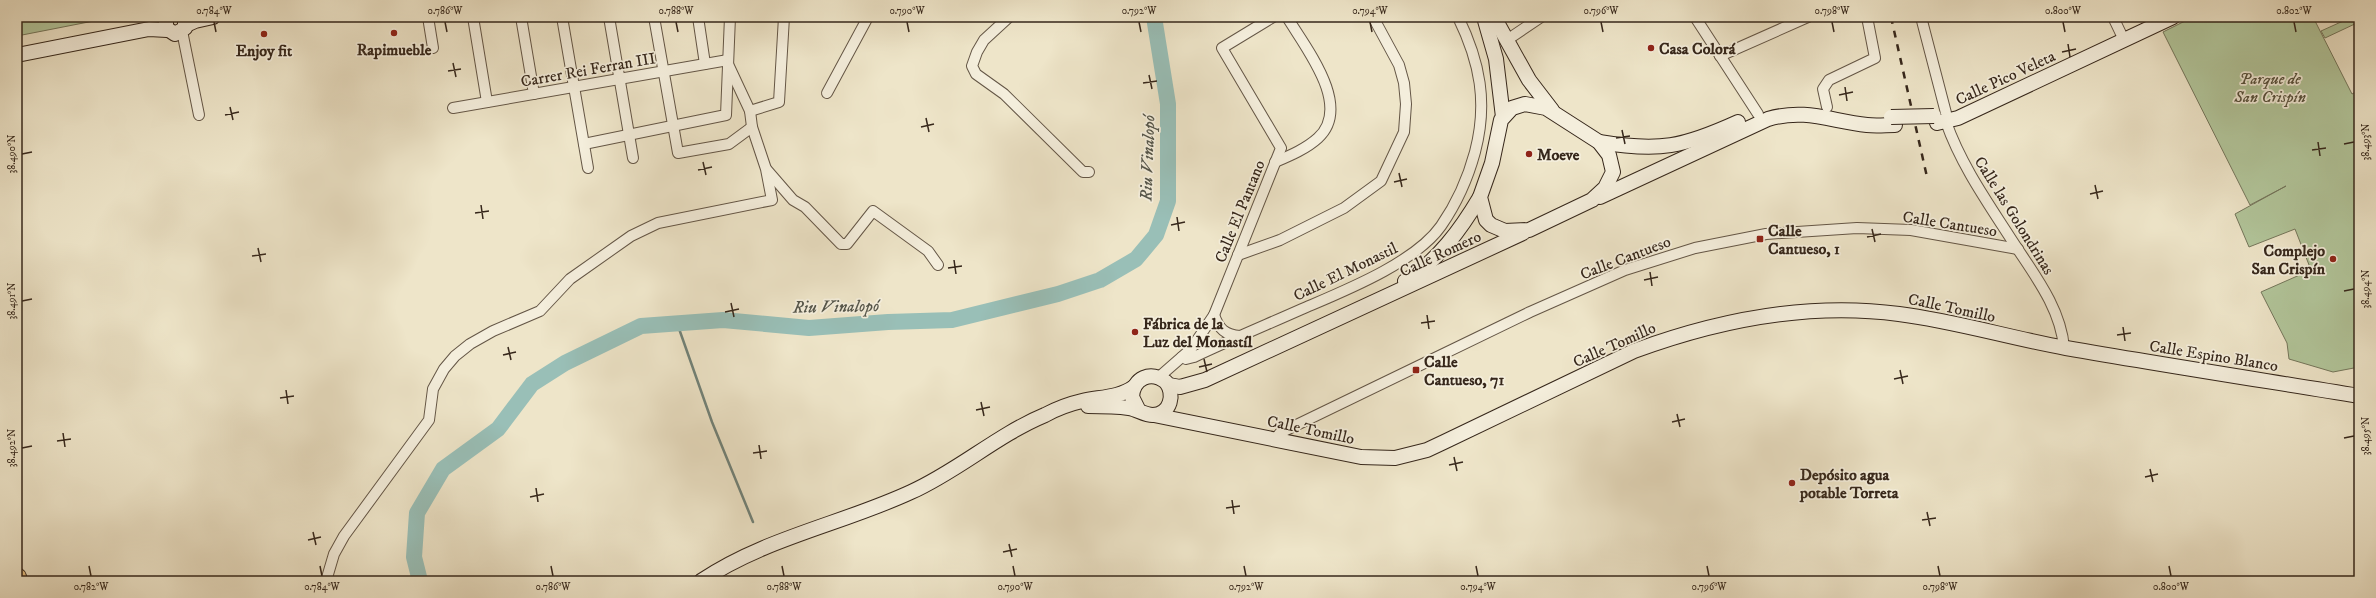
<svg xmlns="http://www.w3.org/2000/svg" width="2376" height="598" viewBox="0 0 2376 598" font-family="'IM FELL DW Pica',serif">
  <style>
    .green { fill: #b2c69b; stroke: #74765b }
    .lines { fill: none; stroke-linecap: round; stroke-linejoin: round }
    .stream { stroke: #718279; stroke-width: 2.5 }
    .river { stroke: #99bfb7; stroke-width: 16 }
    .street-casing { stroke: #645646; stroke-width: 12 }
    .secondary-casing { stroke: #36271b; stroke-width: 16 }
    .highway-casing { stroke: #36271b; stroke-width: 20 }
    .street { stroke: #f4eedc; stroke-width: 10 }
    .secondary { stroke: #f4eedc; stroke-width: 14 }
    .highway { stroke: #e7c284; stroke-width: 18 }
    .rail { stroke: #36271b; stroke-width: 2.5; stroke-dasharray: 7 7; stroke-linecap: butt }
    .secondary-bridge-casing { stroke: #36271b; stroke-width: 16; stroke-linecap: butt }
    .secondary-bridge { stroke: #f4eedc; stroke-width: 14 }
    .ticks { fill: none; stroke: #36271b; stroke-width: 1.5 }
    .poi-dot { fill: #8f2418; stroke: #f4eedc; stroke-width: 1.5 }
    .labels { text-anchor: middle; stroke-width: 3.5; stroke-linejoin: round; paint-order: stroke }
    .poi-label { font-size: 16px; font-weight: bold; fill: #36271b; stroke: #f4eedc; text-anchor: start }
    .street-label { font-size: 16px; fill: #36271b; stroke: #f4eedc }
    .park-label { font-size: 16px; font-style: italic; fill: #554f3b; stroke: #f4eedc }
    .water-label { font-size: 17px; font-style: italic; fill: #54554a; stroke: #f4eedc }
    .neatline { fill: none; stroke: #36271b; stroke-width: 1.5 }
    .ticks-label { font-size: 10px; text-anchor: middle; fill: #36271b }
  </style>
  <rect width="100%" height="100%" fill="#eee5c9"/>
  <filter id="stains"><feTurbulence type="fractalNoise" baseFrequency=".005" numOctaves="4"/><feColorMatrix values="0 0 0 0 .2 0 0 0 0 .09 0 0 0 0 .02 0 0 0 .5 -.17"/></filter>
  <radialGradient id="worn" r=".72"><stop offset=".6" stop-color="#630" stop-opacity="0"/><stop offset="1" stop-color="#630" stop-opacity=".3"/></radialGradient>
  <g class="green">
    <path d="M17,17H114L17,36Z"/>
    <path d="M2193,17H2313L2352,94L2359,90V367L2333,372L2289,359L2287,343L2261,292L2311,270L2295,229L2249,247L2235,214L2286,186L2250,205L2163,32Z"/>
    <path d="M2352,17H2359V22L2325,38L2321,31Z"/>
  </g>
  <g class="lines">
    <path class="stream" d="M677,323L712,422L753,522"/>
    <path class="river" d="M420,581L414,557L417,513L443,469L498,429L532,384L565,363L641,326L723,320L809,328L888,322L952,320L1058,294L1100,280L1136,259L1156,235L1168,201V104L1154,17"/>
    <g class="street-casing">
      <g id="street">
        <path d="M428,17L433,48"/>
        <path d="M473,17L487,102"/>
        <path d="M521,17L534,94"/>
        <path d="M562,17L588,168"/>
        <path d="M609,17L633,158"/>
        <path d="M654,17L678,153L729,144L752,127"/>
        <path d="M698,17L705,64"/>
        <path d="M1009,17L984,40L977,52L972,66L976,74L1004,94L1083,172H1089"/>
        <path d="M1695,17L1758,114"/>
        <path d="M1921,17L1946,113"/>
        <path d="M2113,17L2124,40"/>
        <path d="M182,31L199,115"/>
        <path d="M1507,40L1541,17"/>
        <path d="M1720,56L1808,17"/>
        <path d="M827,93L868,17"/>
        <path d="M1827,107L1823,89L1829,80L1875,58L1867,17"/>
        <path d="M453,108L728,60"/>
        <path d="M750,111L779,102L784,17"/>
        <path d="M1946,122C1961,165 1988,203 2013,242C2033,273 2061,308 2064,348"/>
        <path d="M584,144L726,115L730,17"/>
        <path d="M1275,162C1289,156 1306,149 1318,138C1353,106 1305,47 1287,17"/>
        <path d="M767,170L793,200L805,207L841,244H847L873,211L928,251L938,265"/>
        <path d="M1238,255L1280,240L1344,208L1381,181L1404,132L1406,104L1404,83L1399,65L1373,17"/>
        <path d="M1214,315C1219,329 1225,335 1240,336"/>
        <path d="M1182,357L1186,359L1194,357C1230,340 1266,325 1302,309C1344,291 1415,263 1441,226C1457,203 1468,178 1475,152C1488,103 1480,62 1458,17"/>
        <path d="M1159,377L1191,349L1214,315L1281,148L1222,48L1273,17"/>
        <path d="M1275,439L1280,433L1530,312L1625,270L1695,248L1766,234L1857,228L1911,230L2018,249"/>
        <path d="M326,581L334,554L344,536L429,420L433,389L444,369L455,356L470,344L493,331L540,311L570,279L631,236L658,223L772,200L766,169L752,127L750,111L728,64"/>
      </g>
    </g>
    <g class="secondary-casing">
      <g id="secondary">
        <path d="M166,17V28L175,34L185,28V17"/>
        <path d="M1484,17L1496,59L1503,117"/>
        <path d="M1494,17L1529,80L1552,110"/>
        <path d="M186,25L195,21L213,17"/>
        <path d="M17,55L149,29L167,30"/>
        <path d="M1525,104L1546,108L1599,142L1609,155L1613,172L1605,188L1592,200L1529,230L1505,231L1491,225L1486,220L1480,197L1492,163L1501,120L1512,108Z"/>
        <path d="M1937,123L1958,118L2173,17"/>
        <path d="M1599,142C1660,152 1683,147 1738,122"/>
        <path d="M1600,197L1768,119C1806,108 1830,121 1867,125C1876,126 1886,125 1895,125"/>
        <path d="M1405,281C1438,261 1461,229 1480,197"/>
        <path d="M1169,385L1180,387L1205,380L1523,233"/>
        <path d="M1088,406C1101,406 1115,406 1129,408C1137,409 1144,415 1153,415C1171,414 1175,394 1166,382C1151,370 1133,378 1132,397L1139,411"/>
        <path d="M1154,415L1361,457L1395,458L1427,450L1444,442L1634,351C1718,320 1809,302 1899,314C1955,321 2010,338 2066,348C2164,365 2261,380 2359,396"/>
        <path d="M701,581C765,538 842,524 911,492C958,471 997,435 1045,415C1056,409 1069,404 1082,401C1099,397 1119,398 1134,387"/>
      </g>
    </g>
    <g class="highway-casing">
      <path id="highway" d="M17,577L18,581"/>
    </g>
    <use href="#street" class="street"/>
    <use href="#secondary" class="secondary"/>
    <use href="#highway" class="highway"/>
    <path class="rail" d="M1891,17L1927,177"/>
    <g class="secondary-bridge-casing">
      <path id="secondary-bridge" d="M1891,117L1934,116"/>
    </g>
    <use href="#secondary-bridge" class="secondary-bridge"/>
  </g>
  <path class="ticks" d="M214,22L216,32M445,22L447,32M676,22L678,32M907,22L909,32M1139,22L1141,32M1370,22L1372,32M1601,22L1603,32M1832,22L1834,32M2063,22L2065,32M2294,22L2296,32M2068,44L2070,57M2062,52L2076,49M453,63L456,77M448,71L461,69M1149,75L1152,89M1143,83L1157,81M1845,87L1847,101M1839,95L1853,92M230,107L233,120M225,115L239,112M926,118L929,132M921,127L934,124M1622,130L1625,144M1616,138L1630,136M2318,142L2320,156M2344,144L2354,142M2312,150L2326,148M22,154L32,152M703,162L706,175M698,170L712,167M1399,173L1402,187M1394,182L1407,179M2095,185L2098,199M2090,194L2103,191M481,205L483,219M475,213L489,211M1177,217L1179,231M1171,225L1185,222M1872,229L1875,242M1867,237L1881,234M258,248L261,262M252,256L266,254M954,260L956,274M948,268L962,266M1650,272L1652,286M1644,280L1658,277M2344,291L2354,289M22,301L32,299M731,303L734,317M725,312L739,309M1427,315L1429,329M1421,323L1435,321M2123,327L2125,341M2117,335L2131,333M508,347L511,360M503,355L516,352M1204,359L1207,372M1199,367L1212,364M1900,370L1903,384M1894,379L1908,376M286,390L288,404M280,398L294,396M981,402L984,416M976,410L990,407M1677,414L1680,427M1672,422L1685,419M63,433L65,447M2344,438L2354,436M57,441L71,439M759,445L761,459M22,448L32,446M753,453L767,451M1454,457L1457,471M1449,465L1463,462M2150,469L2153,482M2145,477L2158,474M536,488L538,502M530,497L544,494M1232,500L1234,514M1226,508L1240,506M1927,512L1930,526M1922,520L1936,518M313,532L316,545M308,540L321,537M1009,544L1012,557M1003,552L1017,549M89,566L91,576M320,566L322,576M551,566L553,576M782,566L784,576M1013,566L1015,576M1244,566L1246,576M1476,566L1478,576M1707,566L1709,576M1938,566L1940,576M2169,566L2171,576"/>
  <g class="poi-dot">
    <circle cx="394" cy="33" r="4"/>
    <circle cx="264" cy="34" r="4"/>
    <circle cx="1651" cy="48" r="4"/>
    <circle cx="1529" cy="154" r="4"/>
    <rect x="1756" y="235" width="8" height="8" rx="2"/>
    <circle cx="2333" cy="259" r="4"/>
    <circle cx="1135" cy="332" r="4"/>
    <rect x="1412" y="366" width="8" height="8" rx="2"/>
    <circle cx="1792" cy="483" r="4"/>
  </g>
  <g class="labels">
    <g class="poi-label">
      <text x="1659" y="54">Casa Colorá</text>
      <text x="394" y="55" text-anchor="middle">Rapimueble</text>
      <text x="264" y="56" text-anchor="middle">Enjoy fit</text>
      <text x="1537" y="160">Moeve</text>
      <text x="1768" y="236">Calle<tspan x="1768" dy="18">Cantueso, 1</tspan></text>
      <text x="2325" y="256" text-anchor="end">Complejo<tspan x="2325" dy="18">San Crispín</tspan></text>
      <text x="1143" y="329">Fábrica de la<tspan x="1143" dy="18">Luz del Monastíl</tspan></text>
      <text x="1424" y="367">Calle<tspan x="1424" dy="18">Cantueso, 71</tspan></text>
      <text x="1800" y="480">Depósito agua<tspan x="1800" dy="18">potable Torreta</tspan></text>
    </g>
    <g class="street-label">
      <text transform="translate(588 69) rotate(-10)" y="6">Carrer Rei Ferran III</text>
      <text transform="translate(2005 77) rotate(-25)" y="6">Calle Pico Veleta</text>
      <text transform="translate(1239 211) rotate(-68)" y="6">Calle El Pantano</text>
      <text transform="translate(2015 215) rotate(58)" y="6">Calle las Golondrinas</text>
      <text transform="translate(1950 223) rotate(9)" y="6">Calle Cantueso</text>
      <text transform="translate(1440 253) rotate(-25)" y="6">Calle Romero</text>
      <text transform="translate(1625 257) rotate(-21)" y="6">Calle Cantueso</text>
      <text transform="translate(1345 271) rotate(-26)" y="6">Calle El Monastil</text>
      <text transform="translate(1952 307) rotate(12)" y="6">Calle Tomillo</text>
      <text transform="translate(1614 344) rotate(-24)" y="6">Calle Tomillo</text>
      <text transform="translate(2214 355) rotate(9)" y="6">Calle Espino Blanco</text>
      <text transform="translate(1311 429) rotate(12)" y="6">Calle Tomillo</text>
    </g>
    <g class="park-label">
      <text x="2270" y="84">Parque de<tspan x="2270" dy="18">San Crispín</tspan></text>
    </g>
    <g class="water-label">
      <text transform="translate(1147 158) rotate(-88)" y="6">Riu Vinalopó</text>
      <text transform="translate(836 306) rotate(-1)" y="6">Riu Vinalopó</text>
    </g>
  </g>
  <rect width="2376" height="598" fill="none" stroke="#eee5c9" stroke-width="44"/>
  <rect x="22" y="22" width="2332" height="554" class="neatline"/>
  <g class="ticks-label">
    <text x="214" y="14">0.784°W</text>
    <text x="445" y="14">0.786°W</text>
    <text x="676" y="14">0.788°W</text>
    <text x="907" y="14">0.790°W</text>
    <text x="1139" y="14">0.792°W</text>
    <text x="1370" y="14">0.794°W</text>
    <text x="1601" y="14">0.796°W</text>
    <text x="1832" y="14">0.798°W</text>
    <text x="2063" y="14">0.800°W</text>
    <text x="2294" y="14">0.802°W</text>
    <text transform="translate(2365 142) rotate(-90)" y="4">38.493°N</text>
    <text transform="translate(11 154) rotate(-90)" y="4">38.490°N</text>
    <text transform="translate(2365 289) rotate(-90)" y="4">38.494°N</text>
    <text transform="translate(11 301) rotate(-90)" y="4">38.491°N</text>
    <text transform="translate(2365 436) rotate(-90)" y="4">38.495°N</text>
    <text transform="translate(11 448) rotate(-90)" y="4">38.492°N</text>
    <text x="91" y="590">0.782°W</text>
    <text x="322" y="590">0.784°W</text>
    <text x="553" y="590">0.786°W</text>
    <text x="784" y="590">0.788°W</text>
    <text x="1015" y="590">0.790°W</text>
    <text x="1246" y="590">0.792°W</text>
    <text x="1478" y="590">0.794°W</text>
    <text x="1709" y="590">0.796°W</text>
    <text x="1940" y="590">0.798°W</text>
    <text x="2171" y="590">0.800°W</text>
  </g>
  <rect width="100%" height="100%" filter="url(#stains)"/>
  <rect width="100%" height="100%" fill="url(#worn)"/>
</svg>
